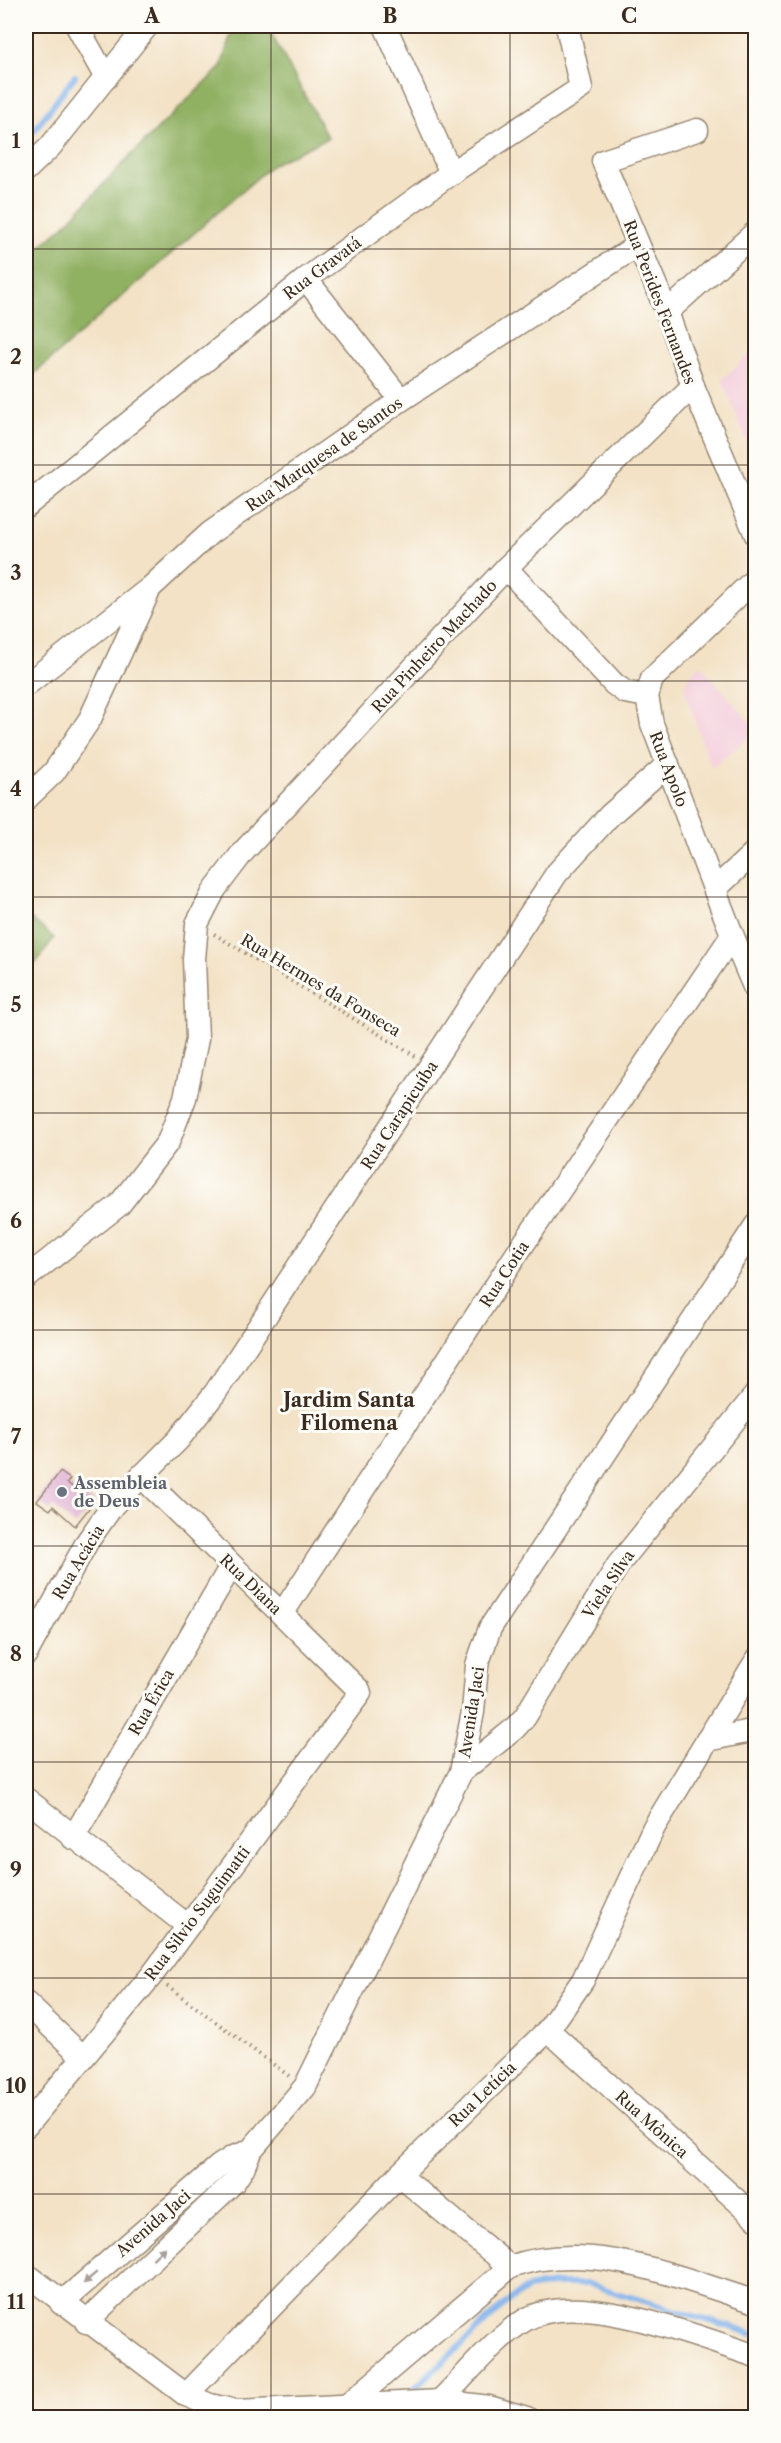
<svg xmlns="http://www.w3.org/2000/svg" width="781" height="2443" viewBox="0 0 781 2443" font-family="'Libre Caslon Text',serif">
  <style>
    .built { fill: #f4cfdd }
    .forest { fill: #90b062; stroke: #666d40; stroke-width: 1.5 }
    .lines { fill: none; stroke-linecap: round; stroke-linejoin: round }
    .stream { stroke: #7fb0eb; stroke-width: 6 }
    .building { fill: #dfafd2 }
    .minor-casing { stroke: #978672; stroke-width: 25 }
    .path { stroke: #978672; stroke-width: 4; stroke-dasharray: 1.5 4.5; stroke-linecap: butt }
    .minor { stroke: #fff; stroke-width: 22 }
    .oneway { fill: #a79f9a }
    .grid { fill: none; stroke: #3b2a1e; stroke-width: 1.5; stroke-opacity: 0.55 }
    .worship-dot { fill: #6b7280; stroke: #fdfcf7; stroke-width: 2 }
    .labels { text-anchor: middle; stroke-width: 6; stroke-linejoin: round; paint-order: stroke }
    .street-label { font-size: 16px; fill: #3b2a1e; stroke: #fdfcf7 }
    .worship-label { font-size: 16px; font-weight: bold; fill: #5b616d; stroke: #fdfcf7; text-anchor: start }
    .quarter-label { font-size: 20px; font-weight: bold; fill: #3b2a1e; stroke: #fdfcf7 }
    .neatline { fill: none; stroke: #3b2a1e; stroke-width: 2 }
    .grid-label { font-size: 20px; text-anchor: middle; font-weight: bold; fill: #3b2a1e }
  </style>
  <rect width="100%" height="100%" fill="#fdfcf7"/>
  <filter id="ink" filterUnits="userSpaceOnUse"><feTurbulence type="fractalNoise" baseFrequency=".0167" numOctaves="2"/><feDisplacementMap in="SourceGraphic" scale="12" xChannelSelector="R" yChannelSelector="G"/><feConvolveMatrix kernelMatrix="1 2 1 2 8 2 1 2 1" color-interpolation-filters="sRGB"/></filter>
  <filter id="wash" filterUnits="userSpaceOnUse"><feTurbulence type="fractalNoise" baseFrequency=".008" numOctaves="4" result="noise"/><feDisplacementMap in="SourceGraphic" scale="24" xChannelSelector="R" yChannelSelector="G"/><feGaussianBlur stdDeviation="1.35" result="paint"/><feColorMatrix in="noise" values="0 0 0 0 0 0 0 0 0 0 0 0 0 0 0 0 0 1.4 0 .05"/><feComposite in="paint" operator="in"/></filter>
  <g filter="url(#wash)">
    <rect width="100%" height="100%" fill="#f3e2c6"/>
    <g class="built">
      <path d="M755,348V461L722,380Z"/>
      <path d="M700,664L755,728V733L711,768L685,692L688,677Z"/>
    </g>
    <g class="forest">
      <path d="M233,26H267L328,138L273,164L26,381V259L65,225L128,158L221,67Z"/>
      <path d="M26,914L54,938L26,976Z"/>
    </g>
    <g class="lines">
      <g class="stream">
        <path d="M26,141L75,76"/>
        <path d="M415,2388L506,2303L527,2288L555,2284H588L756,2335"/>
      </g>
    </g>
    <g id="blocks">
      <path class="building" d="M60,1472L70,1479L67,1483L94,1502L75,1526L53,1506L50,1510L37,1501Z"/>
    </g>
  </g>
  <g filter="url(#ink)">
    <use href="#blocks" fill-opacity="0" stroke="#978672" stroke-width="1.5"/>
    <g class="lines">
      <g class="minor-casing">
        <g id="minor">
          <path d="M77,26L106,78"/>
          <path d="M385,26L451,173"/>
          <path d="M697,130L603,161L667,312L693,386L756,535"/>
          <path d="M26,170L50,147L147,26"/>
          <path d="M306,279L401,400"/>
          <path d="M667,312L756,232"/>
          <path d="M26,506L306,279L451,173L581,88L567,26"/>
          <path d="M506,568L614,684L625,692L647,696"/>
          <path d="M756,578L652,679L647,696L652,724C687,813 717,904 756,991"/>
          <path d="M26,685L150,588L210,533L401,400L638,245"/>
          <path d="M26,799L54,772L90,719L148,593"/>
          <path d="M715,889L756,851"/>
          <path d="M26,1278L119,1205L168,1142L185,1098L197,1039L194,959L197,924L215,889L243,852L506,568L693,386"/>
          <path d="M282,1614L516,1255L731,937"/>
          <path d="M26,1654L87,1542L113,1505L178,1440L215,1393L557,873L610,815L668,764"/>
          <path d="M707,1740L756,1730"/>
          <path d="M461,1772L514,1729L525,1717L618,1565L756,1394"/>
          <path d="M26,1799L188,1926"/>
          <path d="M73,1838L231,1566"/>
          <path d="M26,2003L83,2057"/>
          <path d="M548,2030L756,2218"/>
          <path d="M26,2126L152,1975L360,1693L359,1690L141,1476"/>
          <path d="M399,2175L510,2267"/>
          <path d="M26,2274L186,2395L210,2405L236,2411L441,2401L489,2407L527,2418"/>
          <path d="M61,2303L219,2166L233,2157L250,2151"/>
          <path d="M86,2322L234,2182L243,2168L250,2151L305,2087L461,1772L473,1712L477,1665L490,1628L756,1225"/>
          <path d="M186,2395L399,2175L548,2030L583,1980L654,1827L756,1661"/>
          <path d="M344,2408L510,2267C590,2238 679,2278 756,2302"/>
          <path d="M432,2408C464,2380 488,2343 525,2320C578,2288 700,2338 756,2356"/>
        </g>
      </g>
      <g class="path">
        <path d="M214,934L415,1056"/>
        <path d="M167,1986L289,2076"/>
      </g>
      <use href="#minor" class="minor"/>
    </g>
    <defs><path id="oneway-solid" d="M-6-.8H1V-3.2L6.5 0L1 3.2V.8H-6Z" transform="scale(1.5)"/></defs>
    <g class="oneway">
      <use href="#oneway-solid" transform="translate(159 2253) rotate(-43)"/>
      <use href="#oneway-solid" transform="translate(90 2278) rotate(139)"/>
    </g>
  </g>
  <path class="grid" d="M271,26V2418M510,26V2418M26,249H756M26,465H756M26,681H756M26,897H756M26,1113H756M26,1330H756M26,1546H756M26,1762H756M26,1978H756M26,2194H756"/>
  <circle class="worship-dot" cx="62" cy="1492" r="6"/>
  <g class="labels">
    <g class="street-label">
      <text transform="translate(322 268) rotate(-37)" y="6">Rua Gravatá</text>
      <text transform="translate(660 302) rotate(69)" y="6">Rua Perides Fernandes</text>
      <text transform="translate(324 454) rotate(-35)" y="6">Rua Marquesa de Santos</text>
      <text transform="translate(434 646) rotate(-47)" y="6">Rua Pinheiro Machado</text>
      <text transform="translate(669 769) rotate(69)" y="6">Rua Apolo</text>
      <text transform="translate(321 985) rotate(31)" y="6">Rua Hermes da Fonseca</text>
      <text transform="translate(399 1115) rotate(-57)" y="6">Rua Carapicuíba</text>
      <text transform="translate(504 1274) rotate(-57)" y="6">Rua Cotia</text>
      <text transform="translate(78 1562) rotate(-59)" y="6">Rua Acácia</text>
      <text transform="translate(251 1584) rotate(44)" y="6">Rua Diana</text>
      <text transform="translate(608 1584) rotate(-56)" y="6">Viela Silva</text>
      <text transform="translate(151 1702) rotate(-60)" y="6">Rua Érica</text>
      <text transform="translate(471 1712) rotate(-81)" y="6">Avenida Jaci</text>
      <text transform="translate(197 1913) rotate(-53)" y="6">Rua Silvio Suguimatti</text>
      <text transform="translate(482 2094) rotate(-44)" y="6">Rua Letícia</text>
      <text transform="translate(652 2124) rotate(42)" y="6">Rua Mônica</text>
      <text transform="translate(153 2223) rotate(-41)" y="6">Avenida Jaci</text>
    </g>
    <g class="worship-label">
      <text x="74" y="1489">Assembleia<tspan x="74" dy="18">de Deus</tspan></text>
    </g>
    <g class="quarter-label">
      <text x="349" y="1407">Jardim Santa<tspan x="349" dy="23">Filomena</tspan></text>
    </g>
  </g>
  <rect width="781" height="2443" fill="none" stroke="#fdfcf7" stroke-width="66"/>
  <rect x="33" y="33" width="715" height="2377" class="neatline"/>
  <g class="grid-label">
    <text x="152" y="23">A</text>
    <text x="390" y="23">B</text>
    <text x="629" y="23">C</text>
    <text x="16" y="148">1</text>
    <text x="16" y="364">2</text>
    <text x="16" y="580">3</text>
    <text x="16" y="796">4</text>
    <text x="16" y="1012">5</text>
    <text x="16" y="1228">6</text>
    <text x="16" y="1444">7</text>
    <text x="16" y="1661">8</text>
    <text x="16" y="1877">9</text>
    <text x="16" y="2093">10</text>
    <text x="16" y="2309">11</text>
  </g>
</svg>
